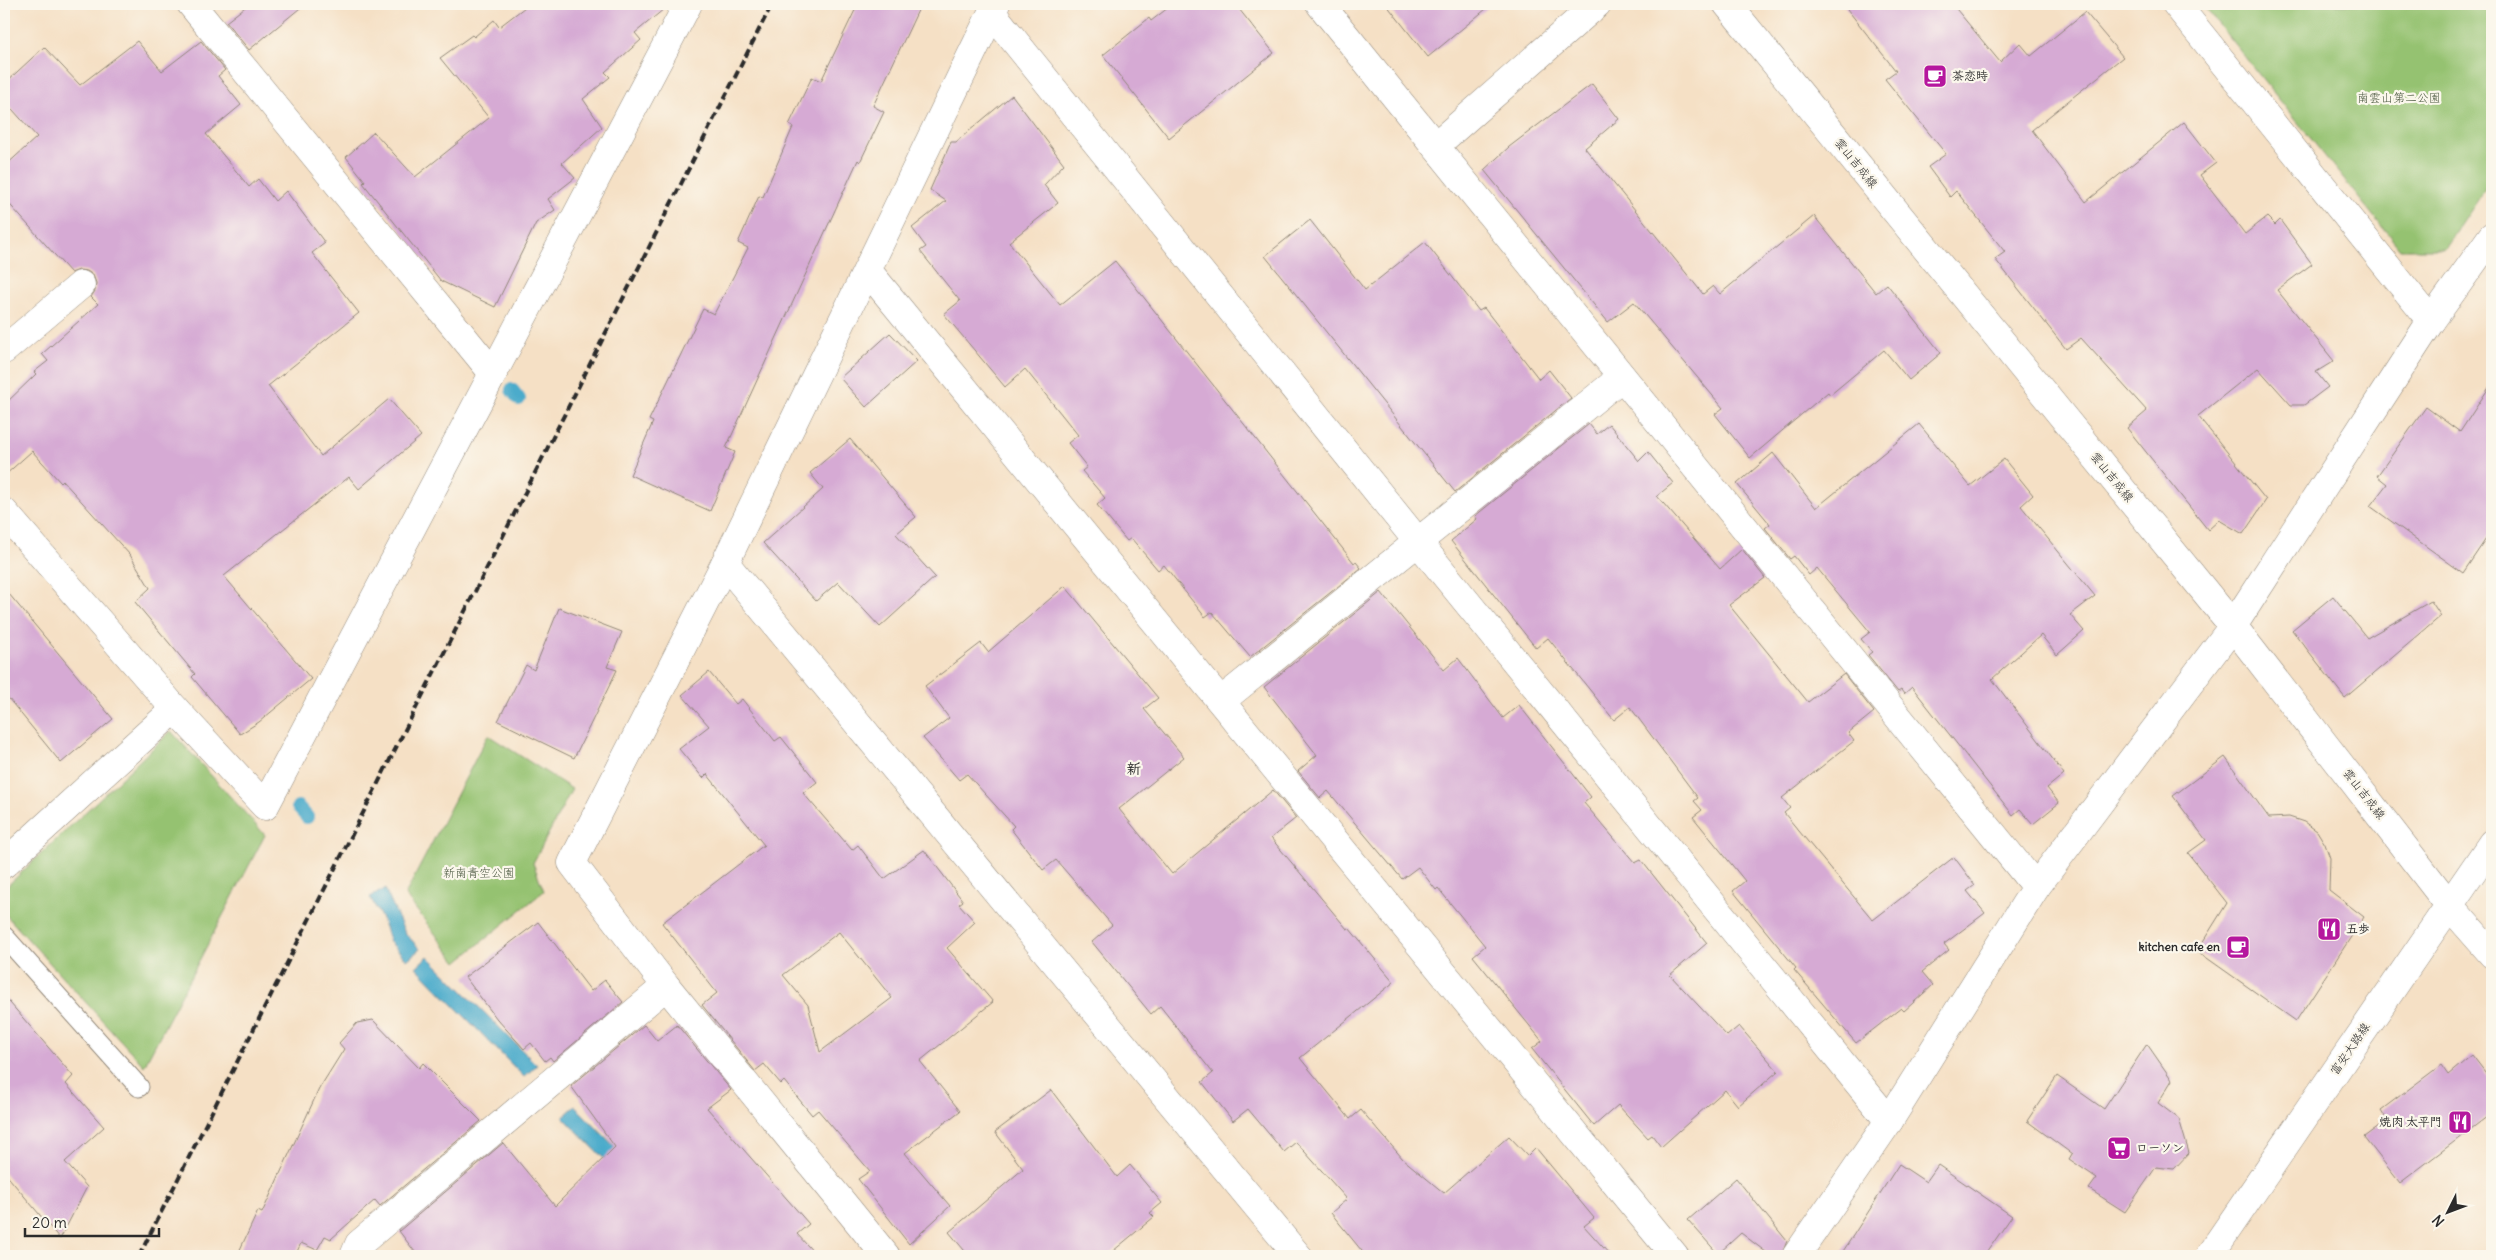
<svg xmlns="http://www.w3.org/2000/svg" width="2496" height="1260" viewBox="0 0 2496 1260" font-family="Delius,'Klee One',sans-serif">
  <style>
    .green { fill: #95c271; stroke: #60764e }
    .water { fill: #4cabcb; stroke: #3c6b7b }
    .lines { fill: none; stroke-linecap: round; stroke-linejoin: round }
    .stream { stroke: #4cabcb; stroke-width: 14 }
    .building { fill: #d6aad4; fill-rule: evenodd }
    .service-casing { stroke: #908678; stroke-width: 21 }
    .minor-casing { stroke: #908678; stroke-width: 29 }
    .tertiary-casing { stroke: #908678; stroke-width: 29 }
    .service { stroke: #fff; stroke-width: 19 }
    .minor { stroke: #fff; stroke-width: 28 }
    .tertiary { stroke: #fff; stroke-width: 28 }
    .rail { stroke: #2b2b2b; stroke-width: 4; stroke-dasharray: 8 4; stroke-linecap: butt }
    .labels { text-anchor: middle; stroke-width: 4.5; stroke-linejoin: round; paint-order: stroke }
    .poi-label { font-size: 12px; font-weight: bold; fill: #2b2b2b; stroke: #fbf7ec; text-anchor: start }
    .park-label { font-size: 12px; fill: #4b5840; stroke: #fbf7ec }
    .street-label { font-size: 12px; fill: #2b2b2b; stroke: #fbf7ec }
    .quarter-label { font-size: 15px; font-weight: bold; fill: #2b2b2b; stroke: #fbf7ec }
  </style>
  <rect width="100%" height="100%" fill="#fbf7ec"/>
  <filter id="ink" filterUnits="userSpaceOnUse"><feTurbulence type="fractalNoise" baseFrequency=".02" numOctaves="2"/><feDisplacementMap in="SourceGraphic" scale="10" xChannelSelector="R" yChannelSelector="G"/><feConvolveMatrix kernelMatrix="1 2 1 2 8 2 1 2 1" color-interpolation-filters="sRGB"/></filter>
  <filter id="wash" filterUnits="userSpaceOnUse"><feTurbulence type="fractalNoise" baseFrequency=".0096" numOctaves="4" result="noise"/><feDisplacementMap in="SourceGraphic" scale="20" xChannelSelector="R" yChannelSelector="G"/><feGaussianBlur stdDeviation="1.12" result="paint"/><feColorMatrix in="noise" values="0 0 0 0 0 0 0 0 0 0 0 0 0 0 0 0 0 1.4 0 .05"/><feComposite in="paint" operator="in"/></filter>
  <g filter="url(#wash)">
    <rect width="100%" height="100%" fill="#f5e0c5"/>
    <g class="green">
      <path d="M2202,4H2492V179L2445,249H2400Z"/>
      <path d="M171,731L265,835L144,1066L4,913V889Z"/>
      <path d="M488,735L572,789L533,863L544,891L457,962L405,895Z"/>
    </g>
    <g class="water">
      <path d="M385,889L405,933L420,949L407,960L390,942L382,919L370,897Z"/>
      <path d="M428,956L537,1065L524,1077L416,967Z"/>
      <path d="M575,1106L722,1256H700L563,1117Z"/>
    </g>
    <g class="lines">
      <g class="stream">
        <path d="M512,390L519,399"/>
        <path d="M298,807L307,817"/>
      </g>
    </g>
    <g id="blocks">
      <g class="building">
        <path d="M249,4H305L249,50L226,22Z"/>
        <path d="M529,4H670L635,33L641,40L605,72L610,77L583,99L602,127L562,163L575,178L548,199L555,210L536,223L495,307L441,281L363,183L365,181L346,157L374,132L415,177L489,118L440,58L472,35L474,37L494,20L499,27Z"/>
        <path d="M858,4H921L873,106L884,112L860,162L858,160L726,448L735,452L710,511L630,475L653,422L649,420L703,309L714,314L748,248L738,243L759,196L763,197L793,127L789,125L812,77L821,81Z"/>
        <path d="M1173,4H1235L1274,53L1169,138L1103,55L1149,18L1151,21Z"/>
        <path d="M1386,4H1492L1428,57Z"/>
        <path d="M1843,4H1952L2000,62L2020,43L2031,56L2085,12L2123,57L2032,130L2086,202L2184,122L2216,163L2200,175L2245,234L2267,217L2275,225L2280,220L2312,264L2277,290L2334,361L2316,372L2328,387L2304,405H2291L2258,368L2198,416L2266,500L2243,534L2219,520L2208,530L2127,428L2147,411L2081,338L2066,349L1995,259L2005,252L1956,191L1950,197L1928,167L1946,154L1885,79L1896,71Z"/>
        <path d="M137,41L162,71L201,41L225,70L218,76L241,105L206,134L249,187L258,179L275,201L286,191L325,243L312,253L359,313L268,386L321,456L389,399L421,436L359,489L349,477L224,576L311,679L259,722L240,734L192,677L195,674L135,602L150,588L130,555L63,481L61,483L32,451L4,476V405L36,374L34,372L48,361L42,354L98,304L91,297L95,291L96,283L93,275L87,271L79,270L71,273L4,198V167L37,137L4,100V84L44,47L80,85Z"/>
        <path d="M1592,84L1619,119L1585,148L1703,294L1713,286L1720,294L1814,216L1876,293L1887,284L1941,353L1909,380L1884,350L1830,395L1828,392L1750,458L1715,414L1723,408L1634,302L1608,322L1484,170L1509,147Z"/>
        <path d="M1012,95L1064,164L1044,185L1058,203L1009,242L1060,305L1115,261L1354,563L1356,562L1361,568L1250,657L1212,612L1205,617L1164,565L1158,570L1131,538L1127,541L1097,505L1105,498L1082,471L1087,467L1068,443L1078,435L1025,369L1005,387L944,314L960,301L920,251L926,247L912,228L946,201L930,190L951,142H956Z"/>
        <path d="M1310,220L1365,290L1425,242L1479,311L1484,308L1539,379L1549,370L1571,398L1455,492L1265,256Z"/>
        <path d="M890,333L917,361L866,407L840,378Z"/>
        <path d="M2492,383V530L2463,573L2370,506L2387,484L2377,476L2426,407L2460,432Z"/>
        <path d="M1589,424L1597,434L1609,424L1639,461L1648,452L1673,483L1657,496L1720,569L1742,549L1765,578L1729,605L1808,702L1844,674L1874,712L1848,733L1854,741L1782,798L1790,808L1784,813L1873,920L1954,857L1975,885L1967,891L1985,913L1944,944L1949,950L1922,972L1933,985L1904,1011L1901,1008L1856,1043L1794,970L1796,968L1733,891L1745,881L1693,817L1702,810L1694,801L1698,798L1630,707L1614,720L1548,638L1536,648L1451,541L1477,519L1475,516Z"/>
        <path d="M1919,424L1970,486L2004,459L2033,495L2021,506L2095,596L2070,615L2084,631L2057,655L2041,635L1992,679L2064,774L2047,788L2059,803L2033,824L2020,809L2013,815L1912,687L1904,694L1901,690L1898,692L1868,655L1872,652L1861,639L1870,632L1817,568L1809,575L1794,556L1790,559L1765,528L1770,524L1737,484L1773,453L1816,508Z"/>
        <path d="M850,439L916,517L896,534L935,577L880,627L838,582L816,601L763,543L823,489L810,473Z"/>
        <path d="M1065,586L1158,698L1144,709L1184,757L1119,809L1172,874L1273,790L1296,818L1271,838L1347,929L1349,928L1394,982L1300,1058L1350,1119L1361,1110L1403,1159L1444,1193L1509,1136L1528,1156L1536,1148L1594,1218L1584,1226L1611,1256H1366L1331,1213L1347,1199L1296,1142L1284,1152L1248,1109L1233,1121L1202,1082L1213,1073L1160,1006L1151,1014L1092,942L1112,925L1056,860L1043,870L1011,829L1014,826L967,774L959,780L923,738L949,718L925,686L981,643L988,652Z"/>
        <path d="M4,588L113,719L61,763L4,693Z"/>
        <path d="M1381,592L1444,670L1458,658L1503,718L1519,705L1591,797L1584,803L1635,863L1641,860L1707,943L1670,975L1727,1036L1739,1026L1778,1071L1738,1106L1725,1090L1661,1147L1652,1135L1648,1138L1618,1105L1594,1126L1532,1049L1542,1041L1473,956L1485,946L1438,888L1436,890L1418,867L1402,879L1328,791L1320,798L1298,771L1317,755L1264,687Z"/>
        <path d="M2333,596L2367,638L2431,601L2441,616L2345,698L2292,630Z"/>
        <path d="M559,608L622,632L607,667L617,670L574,758L498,721L526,665L534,670Z"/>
        <path d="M709,672L736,704L742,699L775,741L781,737L817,782L803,793L852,850L858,845L884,879L924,850L963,901L959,904L975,922L947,948L993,1002L920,1061L960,1111L905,1153L950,1206L909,1244L858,1179L870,1171L818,1110L812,1115L784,1081L781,1084L764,1064L755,1071L702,1005L717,993L662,923L764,845L707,774L703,778L679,749L709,726L682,695ZM839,932L892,998L820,1052L808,1005L783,975Z"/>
        <path d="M2225,757L2269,818L2289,817L2304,822L2317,831L2325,844L2330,858L2329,890L2364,917L2296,1021L2197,951L2227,903L2188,853L2206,840L2173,796Z"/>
        <path d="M538,922L591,991L605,980L623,1002L553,1061L550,1057L545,1061L531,1043L524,1049L497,1019L465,977Z"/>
        <path d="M4,996L73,1076L66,1084L104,1127L65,1162L87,1187L60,1239L4,1172Z"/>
        <path d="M373,1020L419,1068L423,1063L481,1121L380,1206L375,1200L331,1239L325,1236L317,1250L301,1243L295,1256H237L258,1211L262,1213L319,1089L344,1049L339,1043L357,1023Z"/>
        <path d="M644,1025L657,1041L677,1025L731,1090L707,1108L809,1224L797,1234L817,1256H418L399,1231L503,1143L555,1206L615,1147L571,1086Z"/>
        <path d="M2147,1044L2172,1080L2158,1103L2179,1119L2189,1153L2174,1169L2156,1167L2125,1212L2089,1189L2097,1178L2069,1159L2072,1154L2027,1121L2057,1076L2104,1109Z"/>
        <path d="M2472,1055L2492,1081V1113L2400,1183L2364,1137L2387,1120L2381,1110L2441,1065L2448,1075Z"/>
        <path d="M1051,1090L1117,1177L1130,1165L1162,1203L1150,1213L1154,1217L1107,1256H969L949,1232L1023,1169L995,1132Z"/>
        <path d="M1899,1164L1926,1182L1938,1165L2012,1216L1984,1256H1840Z"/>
        <path d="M1736,1178L1787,1241L1781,1256H1771L1741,1233L1718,1254L1688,1220Z"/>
      </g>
    </g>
  </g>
  <g filter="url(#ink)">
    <use href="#blocks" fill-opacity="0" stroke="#908678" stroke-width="1"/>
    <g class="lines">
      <g class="service-casing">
        <path id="service" d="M4,936L139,1087"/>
      </g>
      <g class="minor-casing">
        <g id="minor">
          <path d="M191,4L492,372"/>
          <path d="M1320,4L2036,887"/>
          <path d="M2176,4L2431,321"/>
          <path d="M992,13L1418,542L1889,1121"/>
          <path d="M1435,146L1597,4"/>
          <path d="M868,271L1675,1256"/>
          <path d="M4,350L81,285"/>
          <path d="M4,512L175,709L265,806L688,4"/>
          <path d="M725,563L1298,1256"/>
          <path d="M1221,701L1622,377"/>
          <path d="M4,864L175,709"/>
          <path d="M354,1256L359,1244L666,986"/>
          <path d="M886,1256L666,986L572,863L725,563L996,4"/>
        </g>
      </g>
      <g class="tertiary-casing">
        <g id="tertiary">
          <path d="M1727,4L2233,626L2449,905L2492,954"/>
          <path d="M1796,1256L1889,1121L2036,887L2233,626L2431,321L2492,236"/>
          <path d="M2209,1256L2492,843"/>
        </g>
      </g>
      <use href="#service" class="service"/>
      <use href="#minor" class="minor"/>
      <use href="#tertiary" class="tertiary"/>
      <path class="rail" d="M139,1256L772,4"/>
    </g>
  </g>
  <defs>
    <g id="cafe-square" transform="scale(1.25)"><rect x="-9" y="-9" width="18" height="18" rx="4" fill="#b5179e" stroke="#fbf7ec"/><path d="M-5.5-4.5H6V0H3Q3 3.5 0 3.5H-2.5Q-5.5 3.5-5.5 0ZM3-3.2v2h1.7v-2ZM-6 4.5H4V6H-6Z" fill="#fff"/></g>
    <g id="restaurant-square" transform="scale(1.25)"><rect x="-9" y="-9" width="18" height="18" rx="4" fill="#b5179e" stroke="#fbf7ec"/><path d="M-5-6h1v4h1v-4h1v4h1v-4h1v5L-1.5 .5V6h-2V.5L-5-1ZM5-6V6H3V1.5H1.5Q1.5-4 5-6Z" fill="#fff"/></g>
    <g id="supermarket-square" transform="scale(1.25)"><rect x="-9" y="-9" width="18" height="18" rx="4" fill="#b5179e" stroke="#fbf7ec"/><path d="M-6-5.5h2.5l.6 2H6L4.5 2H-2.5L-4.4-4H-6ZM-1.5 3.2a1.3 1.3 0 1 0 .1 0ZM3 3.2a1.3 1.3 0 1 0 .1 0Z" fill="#fff"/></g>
  </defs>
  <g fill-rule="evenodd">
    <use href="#cafe-square" x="1935" y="76"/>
    <use href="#restaurant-square" x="2329" y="929"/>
    <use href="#cafe-square" x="2238" y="947"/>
    <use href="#restaurant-square" x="2460" y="1122"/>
    <use href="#supermarket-square" x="2119" y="1148"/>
  </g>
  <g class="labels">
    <g class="poi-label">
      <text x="1952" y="80">茶恋時</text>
      <text x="2346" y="933">五歩</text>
      <text x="2220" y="951" text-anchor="end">kitchen cafe en</text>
      <text x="2442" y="1126" text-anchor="end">焼肉 太平門</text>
      <text x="2136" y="1152">ローソン</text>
    </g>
    <g class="park-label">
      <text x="2399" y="102">南雲山第二公園</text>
      <text x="479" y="877">新南青空公園</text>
    </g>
    <g class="street-label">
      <text transform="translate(1856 163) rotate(51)" y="4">雲山吉成線</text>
      <text transform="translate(2112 477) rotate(51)" y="4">雲山吉成線</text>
      <text transform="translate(2364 794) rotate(52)" y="4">雲山吉成線</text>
      <text transform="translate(2350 1049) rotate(-56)" y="4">富安大路線</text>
    </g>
    <g class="quarter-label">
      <text x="1134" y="774">新</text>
    </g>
  </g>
  <rect width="2496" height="1260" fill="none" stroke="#fbf7ec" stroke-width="20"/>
  <g transform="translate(2448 1212) rotate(228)" stroke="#fbf7ec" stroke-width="4" paint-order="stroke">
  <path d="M0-4L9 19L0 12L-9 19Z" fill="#2b2b2b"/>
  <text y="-8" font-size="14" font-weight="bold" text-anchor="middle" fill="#2b2b2b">N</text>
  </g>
  <path d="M25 1228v8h134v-8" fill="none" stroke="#2b2b2b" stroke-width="2.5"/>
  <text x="32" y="1228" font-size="15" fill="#2b2b2b" stroke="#fbf7ec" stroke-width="4" paint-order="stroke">20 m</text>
</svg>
